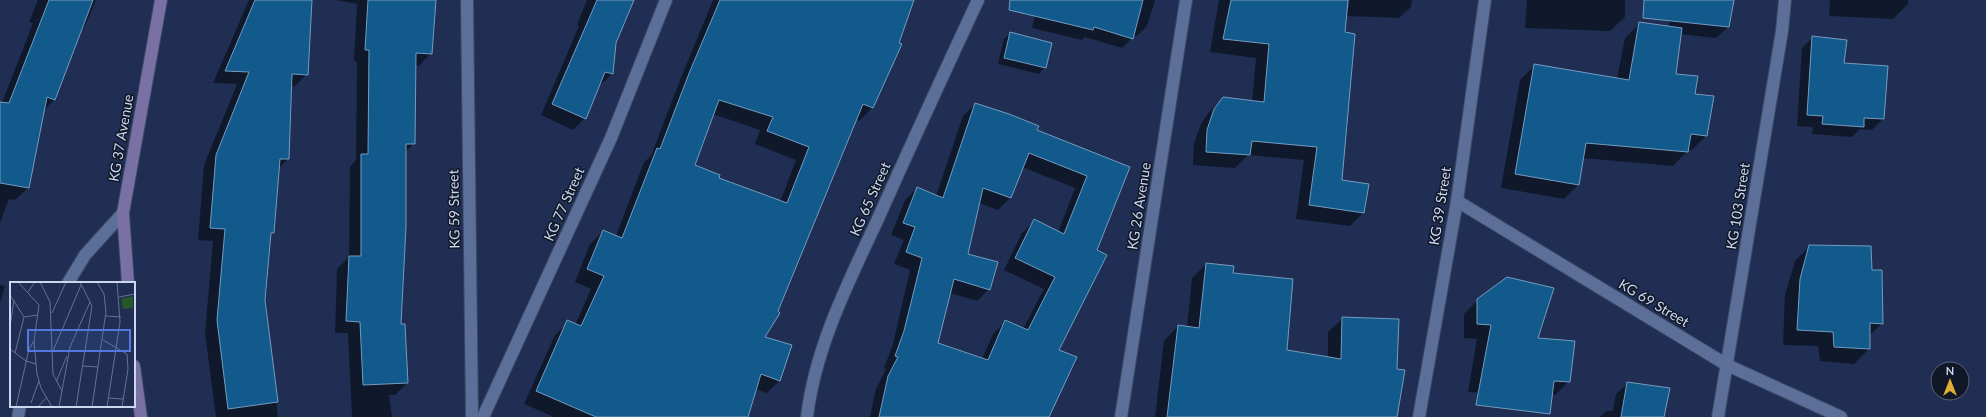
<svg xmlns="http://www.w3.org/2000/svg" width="1986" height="417" viewBox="0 0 1986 417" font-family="Lato,sans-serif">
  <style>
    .shadow { fill: #0007; fill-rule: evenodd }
    .building { fill: #125a8c; stroke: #749cbf; fill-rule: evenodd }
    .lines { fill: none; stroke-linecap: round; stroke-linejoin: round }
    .street-casing { stroke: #3b4867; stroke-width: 14 }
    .secondary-casing { stroke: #3b4867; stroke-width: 14 }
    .street { stroke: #5c6f98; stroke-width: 12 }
    .secondary { stroke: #7970a4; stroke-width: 12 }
    .labels { text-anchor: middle; stroke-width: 3; stroke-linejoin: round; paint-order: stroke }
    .street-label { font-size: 14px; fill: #cdd8ef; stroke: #101828 }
    .inset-road { fill: none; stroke: #657291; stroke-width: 1 }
    .view { fill: #5277df; fill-opacity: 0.15; stroke: #5277df; stroke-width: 2 }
    .inset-edge { fill: none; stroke: #cdd8ef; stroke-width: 2 }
  </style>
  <rect width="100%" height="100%" fill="#1f2e52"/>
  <g class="shadow">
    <path d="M38,0H96L85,26L80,32L54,100L44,110L28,188L15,200L9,199L0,223V103H2L33,23L29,22Z"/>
    <path d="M249,0H311L307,74L295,86H291L288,159L278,169L273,233L270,236L264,300L278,417H216L205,333L213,241L198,240L204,165L237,84L213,83Z"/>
    <path d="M335,0H435L431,53L419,66L415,65L414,144L405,152L400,325L407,383L395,395H389L392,417H352L348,333H335L337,269L349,257L350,167L356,160L357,62L354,61L357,4Z"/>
    <path d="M587,0H633L615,43L612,74L600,85H598L585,118L573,130L541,115L579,26L577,25Z"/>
    <path d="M713,0H913L872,108L859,121L856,119L763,338L780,380L767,393L756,389L746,417H554L524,404L555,335L568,322L575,325L591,289L575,282L590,244L603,231L616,236L644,162L651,156L680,80ZM713,114L760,130L755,144L796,160L780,202L717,179L693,166Z"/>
    <path d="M1038,0H1155L1147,26L1137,36L1133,35L1132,38L1122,48L1085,37L1082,40L1032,28Z"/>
    <path d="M1219,0H1317L1341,181L1364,212L1350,226L1296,219L1304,160L1248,155L1235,168L1193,165L1194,144L1201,124L1209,112L1223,98L1252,102L1256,58L1210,52Z"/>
    <path d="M1350,0H1412L1411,7L1399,18L1347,16Z"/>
    <path d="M1527,0H1625V17L1610,31L1525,28Z"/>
    <path d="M1673,0H1733L1728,27L1716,38L1680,34L1674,75L1694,95L1706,136L1692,150H1688L1673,166L1583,158L1578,185L1564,199L1501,188L1520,80L1535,65L1617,79L1625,38L1640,23L1669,27Z"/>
    <path d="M1830,0H1908V4L1893,19L1829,16Z"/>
    <path d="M1011,33L1045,67L1039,74L998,64L1004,39Z"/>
    <path d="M1813,37L1842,64L1887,67L1883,119L1872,130L1860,129L1852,137L1812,134L1813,127L1797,126L1802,48Z"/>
    <path d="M975,104L1036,131L1129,167L1058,351L1048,417H870L876,389L886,369L884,368L893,344L910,270L894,264L904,240L891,235L905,200L917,188L936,196L963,116ZM1022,167L1075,188L1058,232L1034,221L1022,233L1004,270L1044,289L1023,329L1005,322L993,334L982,359L937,344L950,293L977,301L989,289L966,254L979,203L998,210L1010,198Z"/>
    <path d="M1810,246L1871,271L1882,323L1869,336V349L1854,364L1820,361L1818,346L1783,345L1785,295L1795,261Z"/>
    <path d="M1206,264L1232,274L1286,351L1328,358V332L1343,318L1396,417H1155L1164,341L1178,326L1187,327L1192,278Z"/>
    <path d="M0,285L5,286L0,303Z"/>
    <path d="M1478,300L1536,339L1569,381L1555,395L1468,392L1477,339L1464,338V314Z"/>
    <path d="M1628,383L1663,417H1600L1606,411H1613L1616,394Z"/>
  </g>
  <g class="building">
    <path d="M49,0H93L55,100L47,97L29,188L0,183V102L9,103Z"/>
    <path d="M255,0H312L308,75L292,74L289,159H280L274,233H271L265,300L278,402L228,409L217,320L225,229L210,228L216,155L249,72L225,71Z"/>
    <path d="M368,0H436L432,54L416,53L415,144H406V227L401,324H405L408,383L363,385L360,322L346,321L349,256H361V154H368L369,50H365Z"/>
    <path d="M597,0H634L616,43L613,74L605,72L586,119L552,104Z"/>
    <path d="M720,0H914L899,43L902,44L873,108L863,104L778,311L780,313L765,337L792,345L780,381L761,374L748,417H596L536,391L567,320L581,326L604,276L587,269L603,230L622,238L657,148L660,149L690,71ZM719,100L773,117L767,131L809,147L787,203L719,178L720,175L695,165Z"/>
    <path d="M1010,0H1143L1133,39L1094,27L1093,30L1009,10Z"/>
    <path d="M1231,0H1348L1345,32L1355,34L1342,180L1369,184L1364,213L1309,205L1317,147L1252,141L1250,155L1206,152L1207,130L1214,109L1223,97L1264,102L1269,44L1223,39Z"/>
    <path d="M1644,0H1734L1729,27L1643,18Z"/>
    <path d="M1639,22L1682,28L1676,74L1698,76L1695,94L1714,96L1707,136L1691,134L1688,152L1586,143L1579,185L1515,174L1534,64L1629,80Z"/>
    <path d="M1010,32L1052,43L1046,68L1004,58Z"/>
    <path d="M1812,36L1847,40L1844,63L1888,66L1884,119L1864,118V127L1822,124L1823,116L1807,115Z"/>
    <path d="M975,103L1009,114L1039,126L1037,130L1130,167L1097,250L1107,255L1059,350L1077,357L1049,417H879L888,376L898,357L895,356L904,331L922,258L906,252L915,227L903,223L917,187L943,198ZM1029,153L1087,176L1064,234L1034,219L1015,258L1055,277L1028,330L1005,320L988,360L938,343L954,279L990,290L998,262L968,254L983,188L1011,198Z"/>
    <path d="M1809,245L1871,246L1872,270H1882L1883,324L1870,323V349L1834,347L1833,332L1797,330L1800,279Z"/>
    <path d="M1206,263L1234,266L1233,273L1293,279L1287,350L1341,359L1342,317L1399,319L1397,369L1405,370L1397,417H1167L1178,325L1199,328Z"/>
    <path d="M1507,277L1554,288L1538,338L1575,341L1570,382L1554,381L1550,414L1476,405L1491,325L1477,324V299Z"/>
    <path d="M1627,382L1670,388L1664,417H1621Z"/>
  </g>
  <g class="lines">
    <g class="street-casing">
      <g id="street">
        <path d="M467,0L472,417"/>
        <path d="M1457,201L1727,365L1841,417"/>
        <path d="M68,283L85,255L123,213"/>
        <path d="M18,417L20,406"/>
        <path d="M483,417L611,138L666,0"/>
        <path d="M807,417C815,348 848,283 877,221C910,147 944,73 978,0"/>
        <path d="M1121,417L1186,0"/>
        <path d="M1419,417L1457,201L1485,0"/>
        <path d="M1718,417L1782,31L1785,0"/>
      </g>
    </g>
    <g class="secondary-casing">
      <g id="secondary">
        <path d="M128,283L123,213L161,0"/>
        <path d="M134,366L141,417"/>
      </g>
    </g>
    <use href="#street" class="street"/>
    <use href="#secondary" class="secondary"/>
  </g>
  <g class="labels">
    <g class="street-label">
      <text transform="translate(121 138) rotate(-80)" y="5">KG 37 Avenue</text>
      <text transform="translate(870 199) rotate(-66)" y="5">KG 65 Street</text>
      <text transform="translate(564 204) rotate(-66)" y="5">KG 77 Street</text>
      <text transform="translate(1139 206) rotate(-81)" y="5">KG 26 Avenue</text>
      <text transform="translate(1440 206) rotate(-81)" y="5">KG 39 Street</text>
      <text transform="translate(1738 206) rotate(-81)" y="5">KG 103 Street</text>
      <text transform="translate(454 209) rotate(-91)" y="5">KG 59 Street</text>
      <text transform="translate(1654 303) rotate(31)" y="5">KG 69 Street</text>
    </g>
  </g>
  <g transform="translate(10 282)">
    <rect width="125" height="125" fill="#1f2e52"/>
    <path d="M123,14V26L113,27L111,17Z" fill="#29572c"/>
    <path class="inset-road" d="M8,0L29,23L24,59L27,92L31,106L42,125M30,0L40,20L43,92L52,109M18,10L25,0M0,13L14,35L5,71M109,15L125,12M42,31L56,0M96,34L111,35M14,35L28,33M0,45L4,18M93,58L117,72L118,87L112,125M0,67L16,79L26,82M43,69L71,3M73,84L88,85M46,100L57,74M98,116L113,117M21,121L29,99M6,125L19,67L24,59M28,125L37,115M49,125L60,65L80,20M66,125L82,24L70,0M82,125L96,30L94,12L87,0M97,125L110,40L107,0"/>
    <path class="view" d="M18,48H120V69H18Z"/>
    <rect width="125" height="125" class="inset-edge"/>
  </g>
  <g transform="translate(1950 381)"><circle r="19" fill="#101828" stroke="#5c6578"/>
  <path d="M0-3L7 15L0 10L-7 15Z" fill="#e1af34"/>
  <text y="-6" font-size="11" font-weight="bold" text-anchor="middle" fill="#cdd8ef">N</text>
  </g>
</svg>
